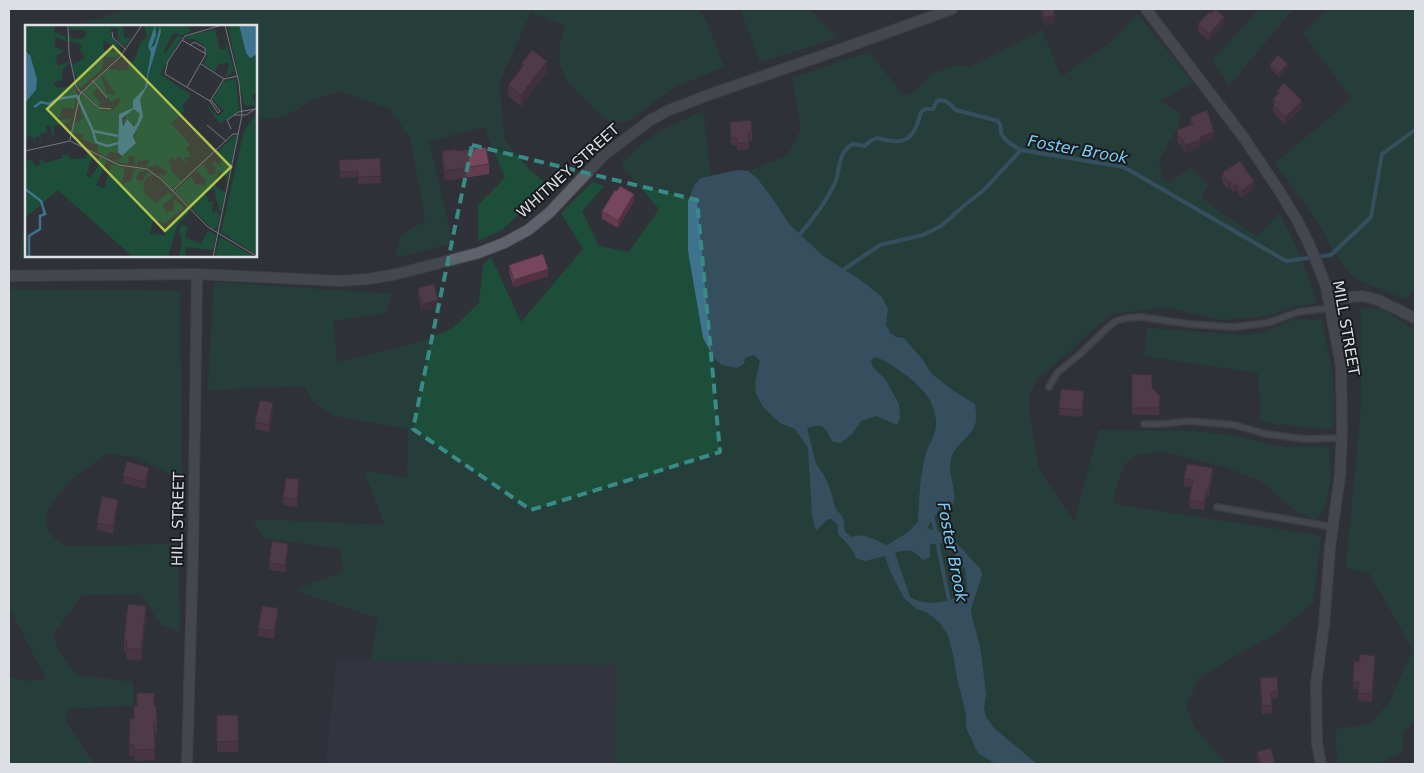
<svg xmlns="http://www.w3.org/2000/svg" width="1424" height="773" viewBox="0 0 1424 773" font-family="'DejaVu Sans',sans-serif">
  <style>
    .built { fill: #353b48 }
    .green { fill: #1c4e3a }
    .water { fill: #3e738d; fill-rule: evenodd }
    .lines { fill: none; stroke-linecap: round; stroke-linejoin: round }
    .stream { stroke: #3e738d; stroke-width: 4 }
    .service-casing { stroke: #4e5158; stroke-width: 8 }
    .minor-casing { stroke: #4e5158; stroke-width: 12 }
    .service { stroke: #5f626b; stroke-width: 5 }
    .minor { stroke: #5f626b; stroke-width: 10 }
    .wall { fill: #653c4f }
    .shaded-wall { fill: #523140 }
    .building { fill: #75465c; stroke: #523140 }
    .marked { fill: none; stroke: #388b86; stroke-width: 4; stroke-dasharray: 10 6; stroke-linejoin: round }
    .labels { text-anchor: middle; stroke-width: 4; stroke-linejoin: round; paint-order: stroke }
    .street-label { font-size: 15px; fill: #dcdfe4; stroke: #181a1d }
    .water-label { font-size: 16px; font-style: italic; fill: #7bcff8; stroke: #181a1d }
    .inset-river { fill: none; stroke: #3e738d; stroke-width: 2.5 }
    .inset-road { fill: none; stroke: #74777d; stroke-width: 1 }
    .view { fill: #b2c34c; fill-opacity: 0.15; stroke: #b2c34c; stroke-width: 2.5 }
    .inset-edge { fill: none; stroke: #dcdfe4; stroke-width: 2.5 }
  </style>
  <rect width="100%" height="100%" fill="#2f3239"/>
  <path class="built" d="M336,660L619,665L615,764H326Z"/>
  <g class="green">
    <path d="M122,9H699L707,23L724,67L675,87L628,121L612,123L597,112L568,82L560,64V43L566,26L531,12L499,83L505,140L528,168L549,186L502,230L478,241V205L505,178L484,127L429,141L453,243L395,258L401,235L425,221L411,140L390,109L340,91L312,100L284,117L256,119V26H57L84,22L120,12Z"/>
    <path d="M740,9H809L837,38L760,62Z"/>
    <path d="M1259,9H1293L1229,86L1212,61Z"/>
    <path d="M1328,9H1415V289L1405,299L1356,279L1339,260L1318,222L1275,163L1352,99L1303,33Z"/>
    <path d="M1137,14L1193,82L1160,101L1180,113L1178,128L1166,147L1159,162L1163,179L1169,184L1174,179L1191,168L1208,185L1201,197L1229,218L1258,236L1279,213C1295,242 1307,271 1317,302L1289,308L1269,316L1223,320L1165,307L1113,314L1089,332L1069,352L1037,379L1029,397L1030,416L1038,467L1074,522L1099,430L1193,431L1235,436L1283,447H1329L1331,479L1325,505L1317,521L1293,509L1261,481L1225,467L1166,452L1137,454L1125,464L1114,492V504L1321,536L1313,603L1277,633L1235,656L1199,678L1186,706L1196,730L1227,764H615L618,665L371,661L378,618L294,590L343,572L340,549L263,538L253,519L385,525L364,471L407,478L408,429L335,416L314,403L304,386L208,390L214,282L392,294L386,313L333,321L337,362L420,342L452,329L479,303L483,265L491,257L521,322L583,249L561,213L592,182L604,186L582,211L599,246L629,252L659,209L621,165L635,150L657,132L703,111L711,175L701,178L688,201V218L695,288L703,338L750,349L819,425L825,427L828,434L868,412L900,418L899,404L885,379L872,367L871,361L874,357C891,361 926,388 933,405C937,413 933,424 935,432C936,438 947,452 951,458L957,447L971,434L975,405L952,390L931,373L923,360L904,338L891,334L886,325L888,314L875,291L822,255L789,224L773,199L757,178L748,171L787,156L801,129L792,78L869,52L903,95H911L932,74L956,65L969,67L1042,30L1061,77L1110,43Z"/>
    <path d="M26,205V256H49L19,259Z"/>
    <path d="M9,289L180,291L182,480L136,457L106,454L69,481L46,513V526L53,537L67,546L178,544L180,632L161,625L141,594L82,595L53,635L59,652L77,675L133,682L134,705L68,709L65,720L94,764H9V677L26,681L46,679L9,607Z"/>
    <path d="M1361,308L1383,309L1415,331V721L1403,733L1402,753L1376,764H1337L1336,729L1370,724L1389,703L1413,650L1369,573L1346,567L1361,408Z"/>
    <path d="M1295,319L1321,320L1331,364L1334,398L1333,430L1261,422L1258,373L1144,356L1147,328L1242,335L1263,333Z"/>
  </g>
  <path class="water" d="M738,170L748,171L757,178L773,199L789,224L822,255L863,282L882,297L888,309L886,325L891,334L897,337L904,338L923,360L931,373L952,390L975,404C975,409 977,415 976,420C974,437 955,443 951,459C947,473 957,490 954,502C953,504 951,506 949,508H940L927,528L943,533L951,537L981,570L982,575L971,609L972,617L980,646L984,677L986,695L984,708L986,717L995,729L1037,764H996L978,753L966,728V714L957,678L954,659L948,635L939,622L926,612L917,609L904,598L890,571L885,556L865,561L856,558C853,547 845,542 838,534V525L831,519H828L816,531L812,515L808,448L795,429L780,423L763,407L756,393L755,383L760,361L754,355L745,358L744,364L737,368L722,365L714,358L703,338L688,251V201L695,184L701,178ZM874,357C887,360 897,369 907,376C925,390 940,407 935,432C933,439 928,446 926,453C920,475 919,500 918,522L907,533L887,545C875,541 865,532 852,537L845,532C844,526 845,521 842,516C840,513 836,511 835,507C831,491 827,477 816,464L807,428C826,422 824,428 833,442L841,443L852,434L861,421L876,416L897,425L900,418L899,404L885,379L873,367L871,361ZM944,543L950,544L954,550L957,562L965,569L967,589L964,602L956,598C939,603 926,606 910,597L895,553C909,548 913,550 923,560L930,557V544Z"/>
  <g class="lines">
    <g class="stream">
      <path d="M800,234C813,219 825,203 834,185C842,169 835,155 853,144L865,146L870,141L877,138C899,144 912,144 919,119C920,115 920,111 925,109C927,109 930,109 933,109L937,101L940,100L946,101L956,110L998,121C1002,126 1000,127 1001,133C1004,141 1014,146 1021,150"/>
      <path d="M840,272L880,245L923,235L941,226L966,204L984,190L1021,150L1124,167L1286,261L1331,255L1371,217L1382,154L1415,130"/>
      <path d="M932,514L936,534"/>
      <path d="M937,541L950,605"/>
    </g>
    <g class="service-casing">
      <g id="service">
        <path d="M1049,387L1057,373L1079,355L1106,329L1116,321L1127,318L1141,317L1189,324L1233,327L1267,323L1298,312L1330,308"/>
        <path d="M1144,424H1163L1189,421L1235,425L1266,434L1305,439L1341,438"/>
        <path d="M1217,507L1333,527"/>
      </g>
    </g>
    <g class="minor-casing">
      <g id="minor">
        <path d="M1146,9L1244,138L1280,192L1297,220L1310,246L1326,286L1341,366L1342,431L1340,475L1330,547L1324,625L1316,685L1317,743L1321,764"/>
        <path d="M9,276L197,274L340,281L368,279L397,274L478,253L504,243L528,230L549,213L603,156L649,121L667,111L711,94L850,46L952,9"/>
        <path d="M1328,299L1363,296L1378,300L1415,318"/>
        <path d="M187,764L193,551L197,274"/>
      </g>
    </g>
    <use href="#service" class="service"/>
    <use href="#minor" class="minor"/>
  </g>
  <g class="wall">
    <path d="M1040,9H1060L1054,11L1055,22L1045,25Z"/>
    <path d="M1198,24H1224L1209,41L1198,31Z"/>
    <path d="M522,63L547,72L521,106L508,96V85L522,67Z"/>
    <path d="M1270,64L1288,68L1279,77L1270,68Z"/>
    <path d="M1277,91L1302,108L1285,125L1273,112V99L1277,96Z"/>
    <path d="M1190,117L1214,139L1200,144V147L1185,153L1183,147L1178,143L1177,130L1191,125Z"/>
    <path d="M730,122L752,133V140L749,141V149L737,150V145H731Z"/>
    <path d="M442,151H457L489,164V174L445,181L442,161Z"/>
    <path d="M380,158L381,183L358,184V177L340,178L339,160Z"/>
    <path d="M1222,173L1254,189L1242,198L1237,191L1234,193L1230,188L1228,190L1222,181Z"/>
    <path d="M634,201L618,228L602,219V211Z"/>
    <path d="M509,265L548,276L514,287L509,272Z"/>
    <path d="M418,288L438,307L422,311L418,296Z"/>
    <path d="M1132,374L1152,388L1160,404L1159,415H1132Z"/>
    <path d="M1084,399L1082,417L1059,415V408Z"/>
    <path d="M273,410L269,432L255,429V422Z"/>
    <path d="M149,475L145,489L123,483V476Z"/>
    <path d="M1213,475L1209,496H1207L1204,510L1189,508V500L1191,487L1184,486V478Z"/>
    <path d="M299,486L297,507L283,505V498Z"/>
    <path d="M118,507L113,534L97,530V523Z"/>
    <path d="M288,551L285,572L269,570V563Z"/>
    <path d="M278,615L274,639L258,636V629Z"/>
    <path d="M146,617L141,661L126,659V651L124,650V640Z"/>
    <path d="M1375,663L1372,702L1358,701V689H1353V682Z"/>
    <path d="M1260,678L1278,691V698L1272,699V713L1262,714Z"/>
    <path d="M154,706L157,723V734H154L155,760L134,761V756H129L130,719H134Z"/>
    <rect x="217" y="715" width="21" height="37"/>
    <path d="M1257,752L1275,764H1259L1257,759Z"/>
  </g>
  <g class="shaded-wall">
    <path d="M1055,15V22L1045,25V18Z"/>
    <path d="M1224,17V24L1209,41V34Z"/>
    <path d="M547,61V72L521,106V95Z"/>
    <path d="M1288,64V68L1279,77V73Z"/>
    <path d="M1302,101V108L1285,125V117Z"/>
    <path d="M1214,132V139L1200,144V147L1185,153V145L1200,137Z"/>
    <path d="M258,175V186L257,203V192Z"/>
    <path d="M1230,181V188L1228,190V182Z"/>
    <path d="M1254,182V189L1242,198V190Z"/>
    <path d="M1237,184V191L1234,193V186Z"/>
    <path d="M634,194V201L618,228V221Z"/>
    <path d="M548,269V276L514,287V280Z"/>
    <path d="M438,300V307L422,311V304Z"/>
    <path d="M1084,391V399L1082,417V410Z"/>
    <path d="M273,403V410L269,432V425Z"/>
    <path d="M149,468V475L145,489V482Z"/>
    <path d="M1213,468V475L1209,496V489Z"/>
    <path d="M299,479V486L297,507V499Z"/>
    <path d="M1207,489V496L1204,510V503Z"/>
    <path d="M118,500V507L113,534V526Z"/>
    <path d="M288,544V551L285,572V565Z"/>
    <path d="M146,606V617L141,661V650Z"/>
    <path d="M278,608V615L274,639V631Z"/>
  </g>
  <g class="building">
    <path d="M1042,9H1053L1055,15L1045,18Z"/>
    <path d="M1215,9L1224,17L1209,34L1198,24L1209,12L1210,14Z"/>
    <path d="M532,50L547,61L521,95L508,85L524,65L522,63Z"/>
    <path d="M1278,55L1288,64L1279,73L1270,64Z"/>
    <path d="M1284,83L1302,101L1285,117L1273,105L1276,102L1273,99L1279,93L1277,91Z"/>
    <path d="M1207,110L1214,132L1200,137V140L1185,145L1183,140L1178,135L1177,130L1193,124L1190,117Z"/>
    <path d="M751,120L752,133H748L749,142L737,143V138H731L730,122Z"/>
    <path d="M486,147L489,164L445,171L442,151L456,149L457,151Z"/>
    <path d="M380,158L381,176L358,177V171L340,172L339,160Z"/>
    <path d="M1240,161L1254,182L1242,190L1237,184L1234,186L1230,181L1228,182L1222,173Z"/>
    <path d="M256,175H258L257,192H256Z"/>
    <path d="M620,186L634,194L618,221L602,211L615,190L617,191Z"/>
    <path d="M543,254L548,269L514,280L509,265Z"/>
    <path d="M434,284L438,300L422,304L418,288Z"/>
    <path d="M1132,374L1152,375V388L1160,396L1159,408H1132Z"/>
    <path d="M1061,389L1084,391L1082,410L1059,408Z"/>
    <path d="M260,400L273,403L269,425L255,422Z"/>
    <path d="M127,461L149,468L145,482L123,476Z"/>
    <path d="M1187,464L1213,468L1209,489H1207L1204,503L1189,500L1193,480L1184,478Z"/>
    <path d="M286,478L299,479L297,499L283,498Z"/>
    <path d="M102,496L118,500L113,526L97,523Z"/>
    <path d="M272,541L288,544L285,565L269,563Z"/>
    <path d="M128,604L146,606L141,650L126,648L127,640H124Z"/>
    <path d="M262,606L278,608L274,631L258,629Z"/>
    <path d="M1360,654L1375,656L1372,694L1358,693L1359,682H1353L1354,661L1359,662Z"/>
    <path d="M1277,677L1278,691L1271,692L1272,705L1262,706L1260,678Z"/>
    <path d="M137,693H154V706H156L157,723H154L155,749L134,750V745H129L130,719H134V706H137Z"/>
    <path d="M217,715H238V741L217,742Z"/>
    <path d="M1271,748L1275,764H1261L1257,752Z"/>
  </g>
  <path d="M0 0H1424V773H0ZM472,145L697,200L720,452L531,510L413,429Z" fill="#2f3239" fill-opacity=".55" fill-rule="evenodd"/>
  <path class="marked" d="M472,145L697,200L720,452L531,510L413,429Z"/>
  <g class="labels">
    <g class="street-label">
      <text transform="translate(568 171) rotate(-42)" y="5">WHITNEY STREET</text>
      <text transform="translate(1346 328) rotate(80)" y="5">MILL STREET</text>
      <text transform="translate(178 519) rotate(-89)" y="5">HILL STREET</text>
    </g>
    <g class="water-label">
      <text transform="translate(1078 149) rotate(10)" y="6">Foster Brook</text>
      <text transform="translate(953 552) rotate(79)" y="6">Foster Brook</text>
    </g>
  </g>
  <g transform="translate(25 25)">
    <rect width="232" height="232" fill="#2f3239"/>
    <path d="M0,0H30L29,7L41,12V16L30,12V22L40,26L30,32L33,41L43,37V39L37,46V55L28,58L32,63L49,61L52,67L49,84L37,82L35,92H30L31,95L46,94L45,97L28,101L30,110H27L25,100L21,101L22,107L15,109L17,121L14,111L9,113L11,123L7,111L2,112L3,117L0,116ZM54,0H97L100,13H106L100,22L93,16V4L87,3L85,9L97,26L78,15L79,26L96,27L92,32H79L77,44L54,64L47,40L60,33L55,25L57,19L44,16V7L46,13L57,14L61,10L60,5H45V1ZM119,0H163L166,6L159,10L148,8L139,26L140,29L153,10L157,12L135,49L166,70L157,81L160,85L146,98L165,120L161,123L166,132H159L163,141L153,130L150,136L147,132L143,136L148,148L156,156L146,164L133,148L140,151L143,147L131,140L121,143L124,135L113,136L112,140L106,139H110L109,131L103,132V139L91,137L111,118L108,100L100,96L98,101L102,87L94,89L93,128L85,127L81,132L73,127V120L56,114L59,109L47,108L48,97L52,98L59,92L56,90V79H53L57,69L75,85L87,86L94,79L95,72L86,77L68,56L76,51L82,69L91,70L77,49L83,44L102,46L104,36H109L116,17L122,12ZM203,0H214L221,28L229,31L232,29V67L227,71L231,81L219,80ZM190,4L195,25L201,24V17L209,45L201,53L204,38L193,39L190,47L179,39L182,31L180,21L171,15L161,14L166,10ZM211,54L214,85L195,99L180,78L193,91L199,86L188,74L199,56ZM67,57L72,64L68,68L76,79L73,81L58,67ZM232,88V230L196,207L219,106ZM209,111H212L201,165L202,152L194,146L190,157L192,163L201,167L195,188L189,164L180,168L184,177L188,176L187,188L191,186L195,191L192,203L188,205L150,166L166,151L170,159L180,160L181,155L171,146L179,138L184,150L189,149L191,144L187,138L189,136L195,141L197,134L192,127ZM63,126L68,129L61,151L65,153L73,141L74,131L82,136L71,160L79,164L86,139L100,143L97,159L106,156L110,144H118L121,145L113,148L111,154L117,157L123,147L129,151H123L118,159L120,169L131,178L144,167L149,171L138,180L141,187L148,186L149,174L160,183L140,198L128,195L125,209L140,210L145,199L162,185L165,187L152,201L143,232H108L33,165L0,193V137L6,134L10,141L15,140L14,135L17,134L20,138L38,133L37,130L43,129L45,134L61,133ZM158,199L163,202L160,212L176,219L183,206L191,210L188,225L160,222L161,232H154L157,216L154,204ZM195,212L197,213L229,232H190Z" fill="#1c4e3a"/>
    <path d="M130,0L131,10L126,23L130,20L135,1L136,7L123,51V60L115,74L118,92L108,111L111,118L97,131L93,127L94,89L108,83V75L120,63L126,27L123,21ZM109,84L115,89L112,98L109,102L102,94L98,102L97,93ZM214,0H232V29L229,31L225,33L221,28ZM0,26L5,30L12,54L11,65L0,78Z" fill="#3e738d" fill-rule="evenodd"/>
    <path class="inset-river" d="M9,82L16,77L24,79L32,74L52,71L68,106L93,111M68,106L71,117L82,121L94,118M0,164L16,176L20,189L15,191V204L4,211V232"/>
    <path class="inset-road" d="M43,0L44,29L51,61L56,68M197,0L160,11L143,36L140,49L185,76L199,54L213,51M87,7L88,13L100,24M157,15L181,29L162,62M165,20L169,17L180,23V29M176,39L199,54M67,55L82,73M56,67L74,83L86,84M185,76L193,88L195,86L186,75M209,90H221L233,82M182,100L201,116M206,104L202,95L213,87L230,84M45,115L55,69L95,32L117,0M0,126L45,116L94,140L122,144L136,154L183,202L233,232M147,166L208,109H213M188,232L217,90L214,58L200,0"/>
    <path class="view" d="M88,21L206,142L140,206L22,84Z"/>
    <rect width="232" height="232" class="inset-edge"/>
  </g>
  <rect width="1424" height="773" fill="none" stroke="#dcdfe4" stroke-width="20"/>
</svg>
